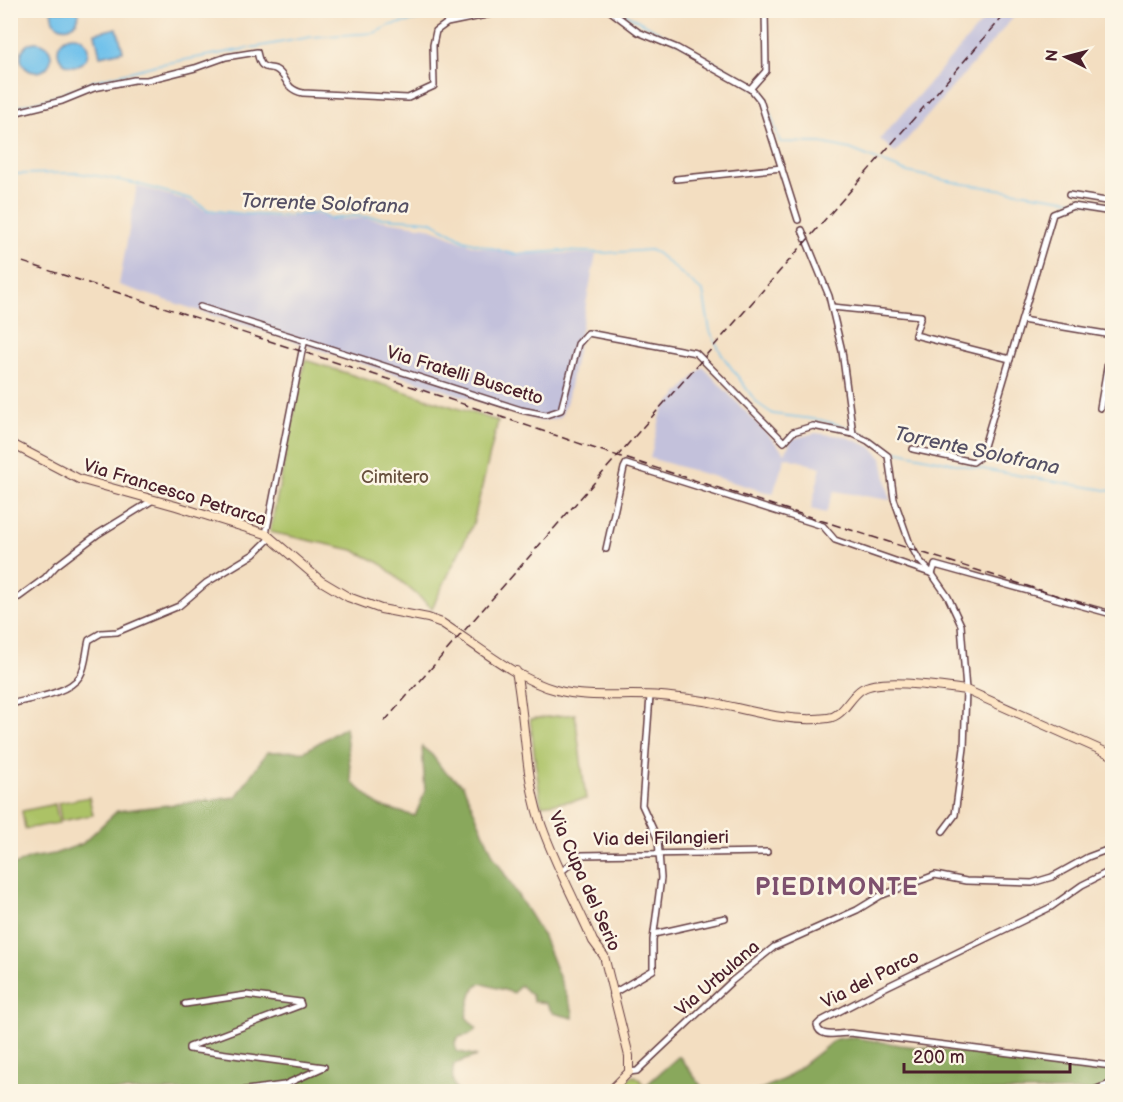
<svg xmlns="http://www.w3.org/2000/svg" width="1123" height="1102" viewBox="0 0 1123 1102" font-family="'Balsamiq Sans',sans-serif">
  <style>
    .industrial { fill: #c3c1db }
    .green { fill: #acc266; stroke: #7b7048; stroke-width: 1.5 }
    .forest { fill: #89a85b; stroke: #6a6443; stroke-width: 1.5 }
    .water { fill: #6fc1eb; stroke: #5c708b; stroke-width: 1.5 }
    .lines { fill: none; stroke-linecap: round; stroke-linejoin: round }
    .stream { stroke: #6fc1eb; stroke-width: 1.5 }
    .street-casing { stroke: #633c42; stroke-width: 8 }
    .secondary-casing { stroke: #633c42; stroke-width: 10 }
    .street { stroke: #fff; stroke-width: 5 }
    .secondary { stroke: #fde5c5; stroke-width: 8 }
    .rail { stroke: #4a1f2b; stroke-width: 1.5; stroke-dasharray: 9 4.5; stroke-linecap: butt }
    .labels { text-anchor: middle; stroke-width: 5; stroke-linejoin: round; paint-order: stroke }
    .street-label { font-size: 18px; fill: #4a1f2b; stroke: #fcf5e5 }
    .park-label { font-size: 18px; fill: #67503d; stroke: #fcf5e5 }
    .water-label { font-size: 20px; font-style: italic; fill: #555065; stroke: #fcf5e5 }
    .district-label { font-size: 24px; font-weight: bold; letter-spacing: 1.5px; fill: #7e516e; stroke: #fcf5e5 }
  </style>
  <rect width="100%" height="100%" fill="#fcf5e5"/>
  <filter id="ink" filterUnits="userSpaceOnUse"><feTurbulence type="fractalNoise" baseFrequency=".0167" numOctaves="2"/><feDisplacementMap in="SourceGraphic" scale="12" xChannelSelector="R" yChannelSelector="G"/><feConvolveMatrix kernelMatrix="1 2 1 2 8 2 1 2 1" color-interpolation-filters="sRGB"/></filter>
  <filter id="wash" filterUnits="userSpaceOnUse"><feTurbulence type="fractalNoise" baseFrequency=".008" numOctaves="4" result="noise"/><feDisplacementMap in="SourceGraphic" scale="24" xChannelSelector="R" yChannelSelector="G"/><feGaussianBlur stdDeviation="1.35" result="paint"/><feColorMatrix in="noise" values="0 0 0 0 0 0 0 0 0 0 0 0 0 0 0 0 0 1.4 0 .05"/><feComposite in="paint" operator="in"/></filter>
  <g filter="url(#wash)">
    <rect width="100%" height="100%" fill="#f3dec1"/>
    <g class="industrial">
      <path d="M992,11H1019L895,153L880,139Z"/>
      <path d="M137,186L189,201L206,211L281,218L308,214L319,215L334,220L364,218L427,227L474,246L514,253L596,254L567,401L560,418L540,421L119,285Z"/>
      <path d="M703,367L785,453L792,439L815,433L844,436L871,447L882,458L890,500L834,491L826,513L811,509L821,467L785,457L773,494L650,458L662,411Z"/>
    </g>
    <g class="green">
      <path d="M305,360L498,421L473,524L432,608L380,563L353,550L270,532Z"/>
      <path d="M575,714L586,799L541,805L530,719Z"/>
      <path d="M89,797L93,815L61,821L58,803Z"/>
      <path d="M55,804L59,823L25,829L22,811Z"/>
      <path d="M635,1076L640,1079L648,1091L615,1092L630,1077Z"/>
    </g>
    <g class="forest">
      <path d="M345,727L352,782L379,806L415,816L425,792L422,747L432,755L443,770L463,785L494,857L542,934L573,1012V1018L553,1013L545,1003L533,1001L532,996L520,985L514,993L480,983L472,992L466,1017L477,1029L468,1035L459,1037L455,1042L456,1051L477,1056L454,1064C452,1073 451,1084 458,1091H11L10,867L30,858L54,854L82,844L117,811L236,797L267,752L305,751Z"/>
      <path d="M850,1037L901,1045L1112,1070V1091L755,1092L786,1078L836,1039Z"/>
      <path d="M679,1056L705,1091H648L644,1087Z"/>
    </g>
    <g class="water">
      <path d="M51,11H79C79,27 64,33 53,21Z"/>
      <path d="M117,28L123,51L100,56L95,33Z"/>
      <circle cx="73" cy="51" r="15"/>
      <circle cx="36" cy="57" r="15"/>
    </g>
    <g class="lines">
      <g class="stream">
        <path d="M619,10L741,77L764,96L780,142L821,143L850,149L907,172L958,183L1112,206"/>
        <path d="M10,108L48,99L94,81L156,65L311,37L374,33L391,25L474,10"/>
        <path d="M10,174L78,173L104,177L138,184L191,199L208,210L246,214L281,216L319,213L330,219L354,216L430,221L464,240L513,254L563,251L605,253L650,250L657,253L703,292L710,331L722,355L757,403L773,414L821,420L850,428"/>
        <path d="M855,429L891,450L970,467L1112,491"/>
      </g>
    </g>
  </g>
  <g filter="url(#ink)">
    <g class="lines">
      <g class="street-casing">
        <g id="street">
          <path d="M609,10L638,32L677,48L752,90L760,100L798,220"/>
          <path d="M750,89L766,71L765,10"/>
          <path d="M17,112L62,101L94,88L134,80H147L195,68L226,57L257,52C258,56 259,62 262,65C266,69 270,67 275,69C289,76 282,88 303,93L408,98L434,86L433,45L436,31L447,23L510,10"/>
          <path d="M676,179L782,168"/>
          <path d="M1069,195L1112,202"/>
          <path d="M802,230L829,296L842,351L853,434"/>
          <path d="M200,307L521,410L546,415L561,410L578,344L588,333L696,353L784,442L793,432L813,426L853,434L868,441L888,456L894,499L910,544L919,560L932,574L948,597L961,625L966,690L964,748L955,815L943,831"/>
          <path d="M832,307L921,316L915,335L1010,359L1053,214L1073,206L1112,212"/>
          <path d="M1022,320L1112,335"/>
          <path d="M1100,408L1112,339"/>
          <path d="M913,449L973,462L981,456L1010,359"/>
          <path d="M266,534L302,351L305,340"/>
          <path d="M606,549L624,468L626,464L823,526L835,540L930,573"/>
          <path d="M932,574L935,565L1108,613"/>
          <path d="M10,599L19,597L45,578L56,566L98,534L153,500"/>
          <path d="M1111,603L1112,597"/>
          <path d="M10,704C29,699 69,694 80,676C86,666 86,651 89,640L101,633L117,632L179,606L206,583L254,554L271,537"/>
          <path d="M1112,870L1082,885L1051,907L886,987L821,1021L817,1025C819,1039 838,1033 850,1033L1112,1066"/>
          <path d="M562,871L582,855L767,852"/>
          <path d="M654,934L725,918"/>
          <path d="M612,994L653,970V940L661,878L658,840L642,805L650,696"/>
          <path d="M185,1004L246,995L300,1002L301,1005L189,1047V1049L324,1067L284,1085L232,1092"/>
          <path d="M629,1072L637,1071L732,981L774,947L857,910L880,896L935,875L966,881L1032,883L1052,877L1088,857L1112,848"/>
          <path d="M1089,1092L1112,1083"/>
        </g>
      </g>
      <g class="secondary-casing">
        <g id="secondary">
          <path d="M10,443L79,479L176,506L266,534L321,581L348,597L381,609L428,618L442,623C476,645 518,680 556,690C590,699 626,693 661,696C679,698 698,699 715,703C752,711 790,723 828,718C844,716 849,697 862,689C881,677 942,687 966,690L1112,755"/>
          <path d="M516,671C525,718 525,774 539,818C552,859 576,902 593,941L604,956L629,1056V1072L609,1092"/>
        </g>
      </g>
      <use href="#street" class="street"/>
      <use href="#secondary" class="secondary"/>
      <g class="rail">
        <path d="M10,258L416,388L587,446L1112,613"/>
        <path d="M384,722L1009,10"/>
      </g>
    </g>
  </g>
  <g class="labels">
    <g class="street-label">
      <text transform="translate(465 375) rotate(17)" y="6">Via Fratelli Buscetto</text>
      <text transform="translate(175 492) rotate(17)" y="6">Via Francesco Petrarca</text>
      <text transform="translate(661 838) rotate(-1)" y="6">Via dei Filangieri</text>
      <text transform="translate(585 881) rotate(66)" y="6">Via Cupa del Serio</text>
      <text transform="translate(717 978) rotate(-41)" y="6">Via Urbulana</text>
      <text transform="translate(870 979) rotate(-27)" y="6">Via del Parco</text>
    </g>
    <g class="park-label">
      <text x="395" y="483">Cimitero</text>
    </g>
    <g class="water-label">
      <text transform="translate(325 203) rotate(2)" y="7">Torrente Solofrana</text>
      <text transform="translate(977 450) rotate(12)" y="7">Torrente Solofrana</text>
    </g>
    <g class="district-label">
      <text x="837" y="895">PIEDIMONTE</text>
    </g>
  </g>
  <rect width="1123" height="1102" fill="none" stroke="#fcf5e5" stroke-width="36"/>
  <g transform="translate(1066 57) rotate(276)" stroke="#fcf5e5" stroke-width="4.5" paint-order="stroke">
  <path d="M0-4.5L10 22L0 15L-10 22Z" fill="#4a1f2b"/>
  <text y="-9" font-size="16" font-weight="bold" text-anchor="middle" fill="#4a1f2b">N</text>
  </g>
  <path d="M904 1063v9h166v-9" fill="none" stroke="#4a1f2b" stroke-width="3"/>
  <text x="913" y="1063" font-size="18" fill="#4a1f2b" stroke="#fcf5e5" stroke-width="4.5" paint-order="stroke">200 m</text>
</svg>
